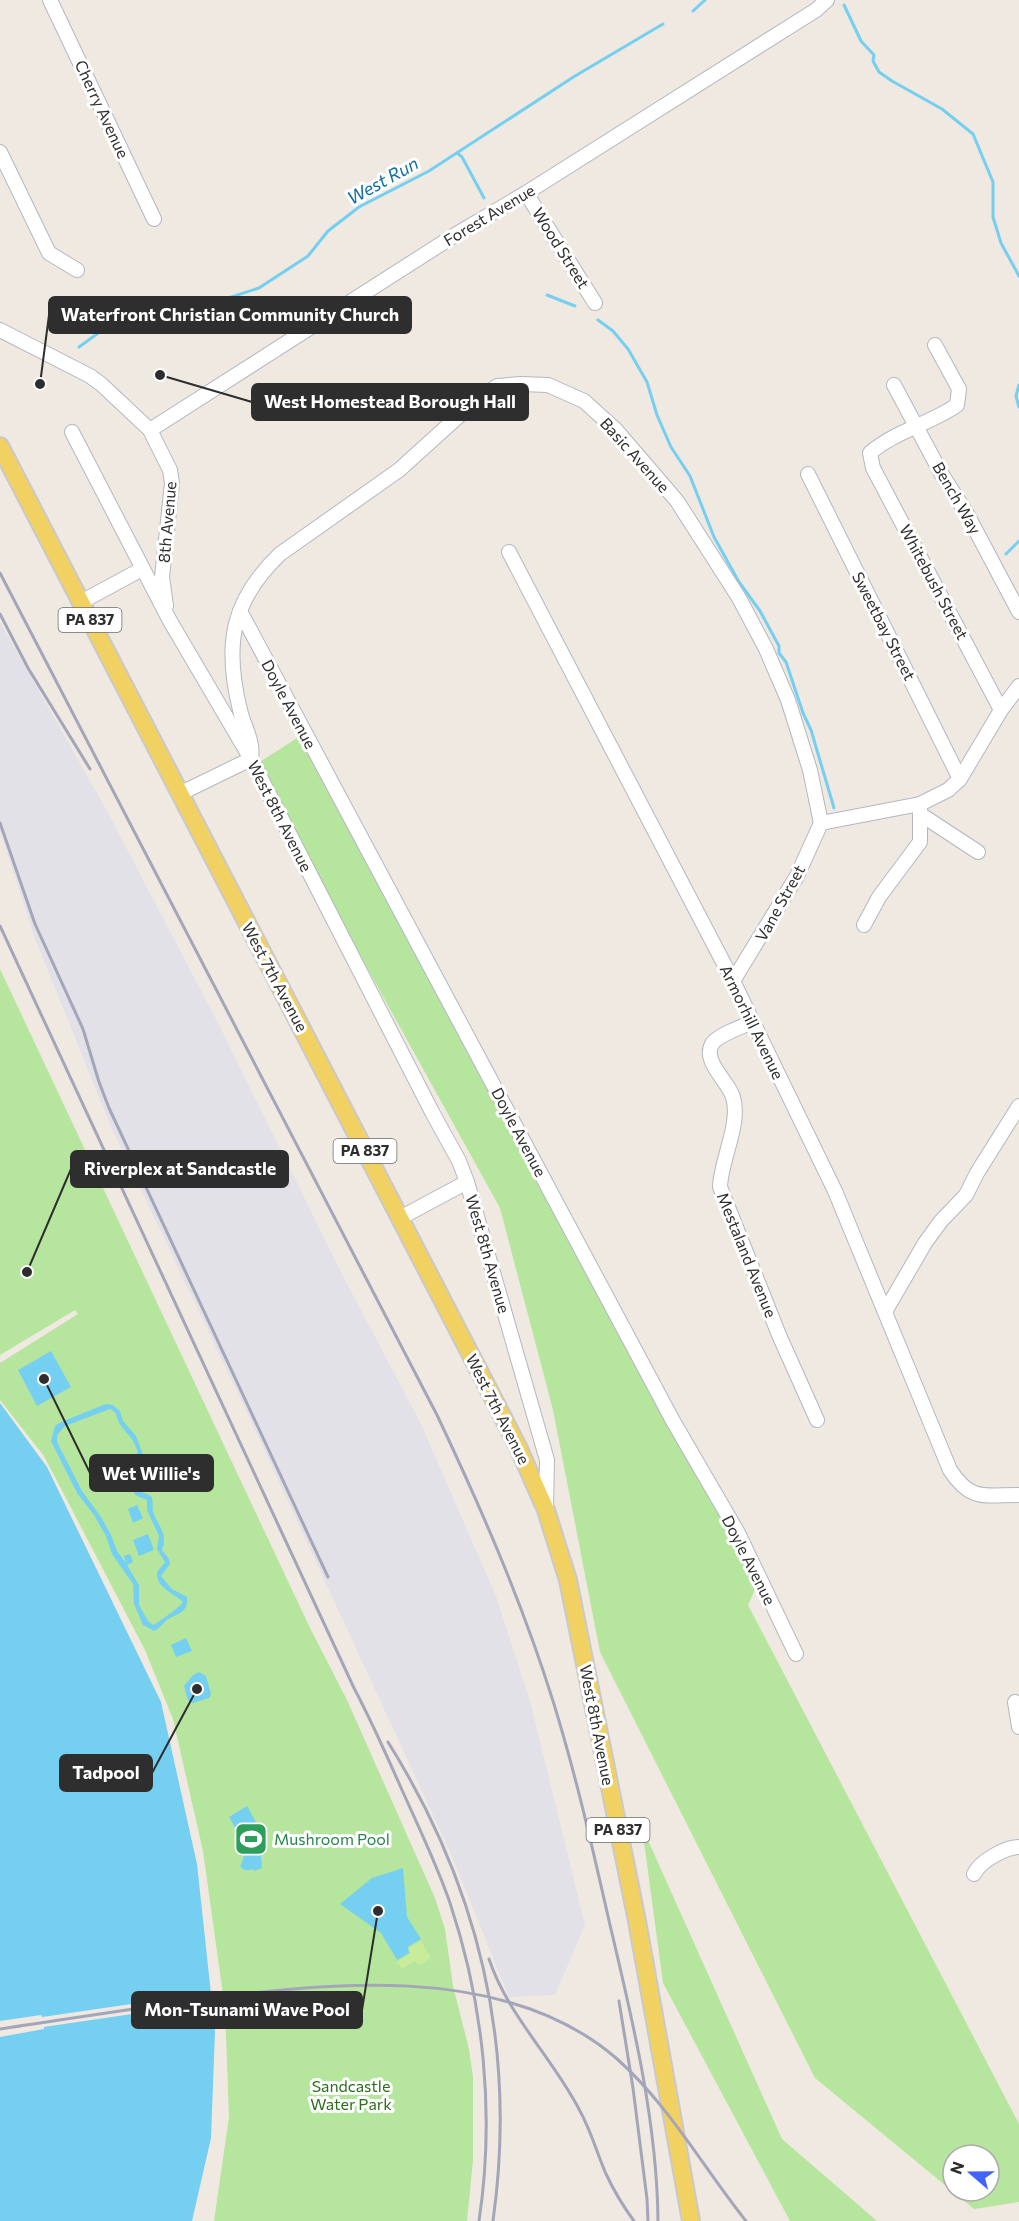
<svg xmlns="http://www.w3.org/2000/svg" width="1019" height="2221" viewBox="0 0 1019 2221" font-family="Commissioner,sans-serif">
  <style>
    .industrial { fill: #e3e1e8 }
    .green { fill: #b6e59e; fill-rule: evenodd }
    .pitch { fill: #c9ec9a }
    .water { fill: #75cff0; fill-rule: evenodd }
    .pier { fill: #efe9e1 }
    .lines { fill: none; stroke-linecap: round; stroke-linejoin: round }
    .stream { stroke: #75cff0; stroke-width: 3 }
    .minor-casing { stroke: #b4b7c1; stroke-width: 16 }
    .major-casing { stroke: #c9c9c9; stroke-width: 20 }
    .minor { stroke: #fff; stroke-width: 14 }
    .major { stroke: #f2d163; stroke-width: 16 }
    .rail { stroke: #a3a6b8; stroke-width: 3 }
    .labels { text-anchor: middle; stroke-width: 6; stroke-linejoin: round; paint-order: stroke }
    .shield { fill: #fff; stroke: #6d6d6d; stroke-width: 1.5 }
    .shield-label { font-size: 15px; font-weight: bold; fill: #2e2e2e }
    .street-label { font-size: 16px; fill: #2e2e2e; stroke: #fff }
    .leisure-label { font-size: 16px; fill: #27864d; stroke: #fff; text-anchor: start }
    .park-label { font-size: 16px; fill: #2c6e1b; stroke: #fff }
    .water-label { font-size: 18px; font-style: italic; fill: #0d6fa3; stroke: #fff }
    .leader { fill: none; stroke: #2e2e2e; stroke-width: 2 }
    .callout-dot { fill: #2e2e2e; stroke: #fff; stroke-width: 2 }
    .callout { fill: #2e2e2e; stroke: #2e2e2e; stroke-width: 2 }
    .callout-label { font-size: 18px; text-anchor: middle; font-weight: bold; fill: #fff }
  </style>
  <rect width="100%" height="100%" fill="#efe9e1"/>
  <path class="industrial" d="M0,622L106,809L218,1023L344,1278L421,1424L496,1596L530,1701L585,1925L555,1995L509,1997L451,1854L243,1404L112,1129L35,939L0,830Z"/>
  <g class="green">
    <path d="M305,733L760,1579L748,1605L1019,2124V2202L974,2209L815,2078L600,1652L553,1410L500,1208L255,765ZM953,2155H989V2191H953Z"/>
    <path d="M0,969L310,1628L347,1700L435,1898L445,1929L453,1986L469,2049L473,2077V2160L467,2221H214L229,2117L225,2009L203,1851L173,1719L145,1650L44,1456L0,1400V1363L78,1314L75,1310L0,1355Z"/>
    <path d="M642,1827L782,2139L877,2221H790L663,1983Z"/>
  </g>
  <path class="pitch" d="M421,1941L431,1958L419,1966L415,1961L402,1969L397,1962L411,1953L408,1948Z"/>
  <g class="water">
    <path d="M51,1351L71,1387L37,1406L18,1370Z"/>
    <path d="M0,1403L47,1467L161,1702L197,1864L215,2031L211,2138L192,2221H0Z"/>
    <path d="M106,1404L113,1405L120,1411L123,1421L136,1436L143,1454L135,1463L147,1457L149,1462L140,1468L135,1464L134,1467C139,1478 135,1481 139,1491L151,1496C154,1502 152,1506 153,1511C158,1527 168,1532 162,1550L169,1559L170,1564L161,1576L172,1589L187,1597C189,1611 179,1613 170,1618C163,1622 161,1628 154,1631L143,1625L134,1604L133,1584L112,1554L106,1536L94,1515L77,1493L51,1441L55,1426L61,1422ZM110,1409L116,1413C118,1425 124,1429 131,1438C134,1441 136,1448 138,1452L130,1460L128,1466L135,1495L147,1500V1510L159,1536L157,1549L165,1562L157,1572C156,1588 173,1593 183,1602C180,1607 159,1622 153,1625L148,1621L139,1605V1585L127,1565L133,1562L130,1554L124,1556L126,1563L117,1551L111,1535L101,1517L82,1491L57,1442V1435L65,1426Z"/>
    <path d="M137,1505L143,1518L133,1523L128,1509Z"/>
    <path d="M148,1534L154,1550L139,1556L133,1540Z"/>
    <path d="M186,1638L192,1651L176,1657L171,1645Z"/>
    <path d="M199,1672L206,1676L211,1694L209,1698L193,1703L188,1700L184,1686L193,1675Z"/>
    <path d="M247,1806L258,1826L262,1868L254,1871L253,1869L251,1870H244L240,1866C250,1851 237,1831 229,1817Z"/>
    <path d="M403,1868L407,1917L421,1939L408,1947L409,1953L397,1960L381,1933L340,1904L372,1878Z"/>
  </g>
  <path class="pier" d="M214,1992L215,2002L57,2025L44,2027V2029L0,2037V2021L41,2015L42,2017L56,2015Z"/>
  <g class="lines">
    <g class="stream">
      <path d="M844,5L861,41L874,55L873,61L879,72L892,81L942,109L973,134L993,182V217L1001,243L1019,276"/>
      <path d="M693,11L705,0"/>
      <path d="M457,153L462,157L484,198"/>
      <path d="M547,295L575,306"/>
      <path d="M598,320L613,331L628,349L647,382L657,415L671,447L690,476L714,537L739,582L760,611L779,646V653L786,662L803,713L811,730L834,808"/>
      <path d="M79,347L126,313L169,317L259,288L308,256L328,231L359,207L429,171L575,76L663,24"/>
      <path d="M1019,385L1016,396L1019,407"/>
      <path d="M1006,554L1019,541"/>
    </g>
    <g class="minor-casing">
      <g id="minor">
        <path d="M50,0L154,219"/>
        <path d="M0,152L49,253L77,270"/>
        <path d="M526,193L595,303"/>
        <path d="M0,330L90,376L101,384L150,430L170,470L172,483L162,577L166,606"/>
        <path d="M935,345L959,389L957,405C930,424 895,431 870,453L873,468L1001,710"/>
        <path d="M894,385L941,473L967,514L1019,612"/>
        <path d="M150,430L455,235L526,193L816,10L827,0"/>
        <path d="M72,432L170,621L251,759L432,1112L459,1161L467,1182L547,1460L546,1507"/>
        <path d="M808,474L960,779"/>
        <path d="M509,552L733,981L835,1191L950,1470C971,1502 984,1495 1019,1495"/>
        <path d="M81,602L142,569"/>
        <path d="M240,611L673,1421L738,1533L796,1654"/>
        <path d="M179,794L251,759C254,741 244,727 240,710C224,645 231,601 280,554L399,470L462,413L497,386L521,384L548,385L584,401L616,430L677,501L739,598L766,649L788,700L810,770L821,823"/>
        <path d="M920,814L978,852"/>
        <path d="M821,823L920,804"/>
        <path d="M864,925L879,897L920,842V804L948,790L960,779L1001,710L1019,686"/>
        <path d="M733,981L797,876L821,823"/>
        <path d="M753,1022C743,1026 718,1035 712,1044C702,1061 728,1081 733,1097C741,1124 721,1159 720,1187L779,1335L817,1420"/>
        <path d="M400,1218L467,1182"/>
        <path d="M886,1310L925,1243L941,1221L966,1195L977,1173L1019,1106"/>
        <path d="M1015,1702L1019,1727"/>
        <path d="M974,1874C980,1861 1006,1847 1019,1847"/>
      </g>
    </g>
    <g class="major-casing">
      <path id="major" d="M0,446L490,1392L519,1449L546,1510L568,1580L637,1921L691,2221"/>
    </g>
    <use href="#minor" class="minor"/>
    <use href="#major" class="major"/>
    <g class="rail">
      <path d="M0,573L437,1415C481,1508 522,1602 553,1701C576,1775 593,1850 610,1925C633,2022 657,2121 658,2221"/>
      <path d="M0,614L28,668L90,769"/>
      <path d="M0,823L35,924L83,1029L99,1082L109,1108L328,1577"/>
      <path d="M0,926L354,1688C372,1722 387,1756 402,1790C419,1828 437,1865 450,1903C484,2005 495,2115 479,2221"/>
      <path d="M388,1742C480,1889 517,2050 493,2221"/>
      <path d="M489,1959C508,2016 553,2058 580,2111C591,2131 597,2153 606,2174C614,2191 623,2206 634,2221"/>
      <path d="M619,2001L633,2088L647,2199L648,2221"/>
      <path d="M0,2029C61,2020 123,2010 184,2002C321,1983 502,1960 616,2058C668,2104 703,2167 746,2221"/>
    </g>
  </g>
  <defs>
    <g id="stadium-square" transform="scale(1.725)"><rect x="-9" y="-9" width="18" height="18" rx="4" fill="#2e9e5b" stroke="#fff"/><path d="M0-5a6.5 5 0 1 0 0 10a6.5 5 0 1 0 0-10ZM-3.5-1.8h7v3.6h-7Z" fill="#fff"/></g>
  </defs>
  <g fill-rule="evenodd">
    <use href="#stadium-square" x="251" y="1839"/>
  </g>
  <g class="labels">
    <g class="shield">
      <rect x="58.5" y="608" width="63" height="24" rx="4.5"/>
      <rect x="333.5" y="1139" width="63" height="24" rx="4.5"/>
      <rect x="586.5" y="1818" width="63" height="24" rx="4.5"/>
    </g>
    <g class="shield-label">
      <text x="90" y="625">PA 837</text>
      <text x="365" y="1156">PA 837</text>
      <text x="618" y="1835">PA 837</text>
    </g>
    <g class="street-label">
      <text transform="translate(102 109) rotate(65)" y="6">Cherry Avenue</text>
      <text transform="translate(489 215) rotate(-31)" y="6">Forest Avenue</text>
      <text transform="translate(561 248) rotate(58)" y="6">Wood Street</text>
      <text transform="translate(635 455) rotate(48)" y="6">Basic Avenue</text>
      <text transform="translate(957 498) rotate(60)" y="6">Bench Way</text>
      <text transform="translate(167 522) rotate(-85)" y="6">8th Avenue</text>
      <text transform="translate(934 582) rotate(62)" y="6">Whitebush Street</text>
      <text transform="translate(884 626) rotate(63)" y="6">Sweetbay Street</text>
      <text transform="translate(289 704) rotate(62)" y="6">Doyle Avenue</text>
      <text transform="translate(280 816) rotate(63)" y="6">West 8th Avenue</text>
      <text transform="translate(780 903) rotate(-61)" y="6">Vane Street</text>
      <text transform="translate(275 977) rotate(62)" y="6">West 7th Avenue</text>
      <text transform="translate(752 1022) rotate(64)" y="6">Armorhill Avenue</text>
      <text transform="translate(519 1132) rotate(62)" y="6">Doyle Avenue</text>
      <text transform="translate(488 1254) rotate(74)" y="6">West 8th Avenue</text>
      <text transform="translate(747 1255) rotate(68)" y="6">Mestaland Avenue</text>
      <text transform="translate(498 1409) rotate(63)" y="6">West 7th Avenue</text>
      <text transform="translate(749 1560) rotate(63)" y="6">Doyle Avenue</text>
      <text transform="translate(597 1725) rotate(79)" y="6">West 8th Avenue</text>
    </g>
    <g class="leisure-label">
      <text x="274" y="1845">Mushroom Pool</text>
    </g>
    <g class="park-label">
      <text x="351" y="2092">Sandcastle<tspan x="351" dy="18">Water Park</tspan></text>
    </g>
    <g class="water-label">
      <text transform="translate(383 181) rotate(-29)" y="6">West Run</text>
    </g>
  </g>
  <path class="leader" d="M40 384L49 315M160 375L252 402M27 1272L71 1169M44 1379L90 1473M197 1689L152 1773M378 1911L362 2010"/>
  <g class="callout-dot">
    <circle cx="40" cy="384" r="6"/>
    <circle cx="160" cy="375" r="6"/>
    <circle cx="27" cy="1272" r="6"/>
    <circle cx="44" cy="1379" r="6"/>
    <circle cx="197" cy="1689" r="6"/>
    <circle cx="378" cy="1911" r="6"/>
  </g>
  <g class="callout">
    <rect x="49" y="297" width="362" height="36" rx="6"/>
    <rect x="252" y="384" width="276" height="36" rx="6"/>
    <rect x="71" y="1151" width="217" height="36" rx="6"/>
    <rect x="90" y="1455" width="123" height="36" rx="6"/>
    <rect x="60" y="1755" width="92" height="36" rx="6"/>
    <rect x="132" y="1992" width="230" height="36" rx="6"/>
  </g>
  <g class="callout-label">
    <text x="230" y="321">Waterfront Christian Community Church</text>
    <text x="390" y="408">West Homestead Borough Hall</text>
    <text x="180" y="1175">Riverplex at Sandcastle</text>
    <text x="151" y="1480">Wet Willie's</text>
    <text x="106" y="1779">Tadpool</text>
    <text x="247" y="2016">Mon-Tsunami Wave Pool</text>
  </g>
  <g transform="translate(971 2173) rotate(290)"><circle r="28" fill="#ffffff" stroke="#ababab" stroke-width="1.5"/>
  <path d="M0-4.5L10 22L0 15L-10 22Z" fill="#4264fb"/>
  <text y="-9" font-size="16" font-weight="bold" text-anchor="middle" fill="#2e2e2e">N</text>
  </g>
</svg>
